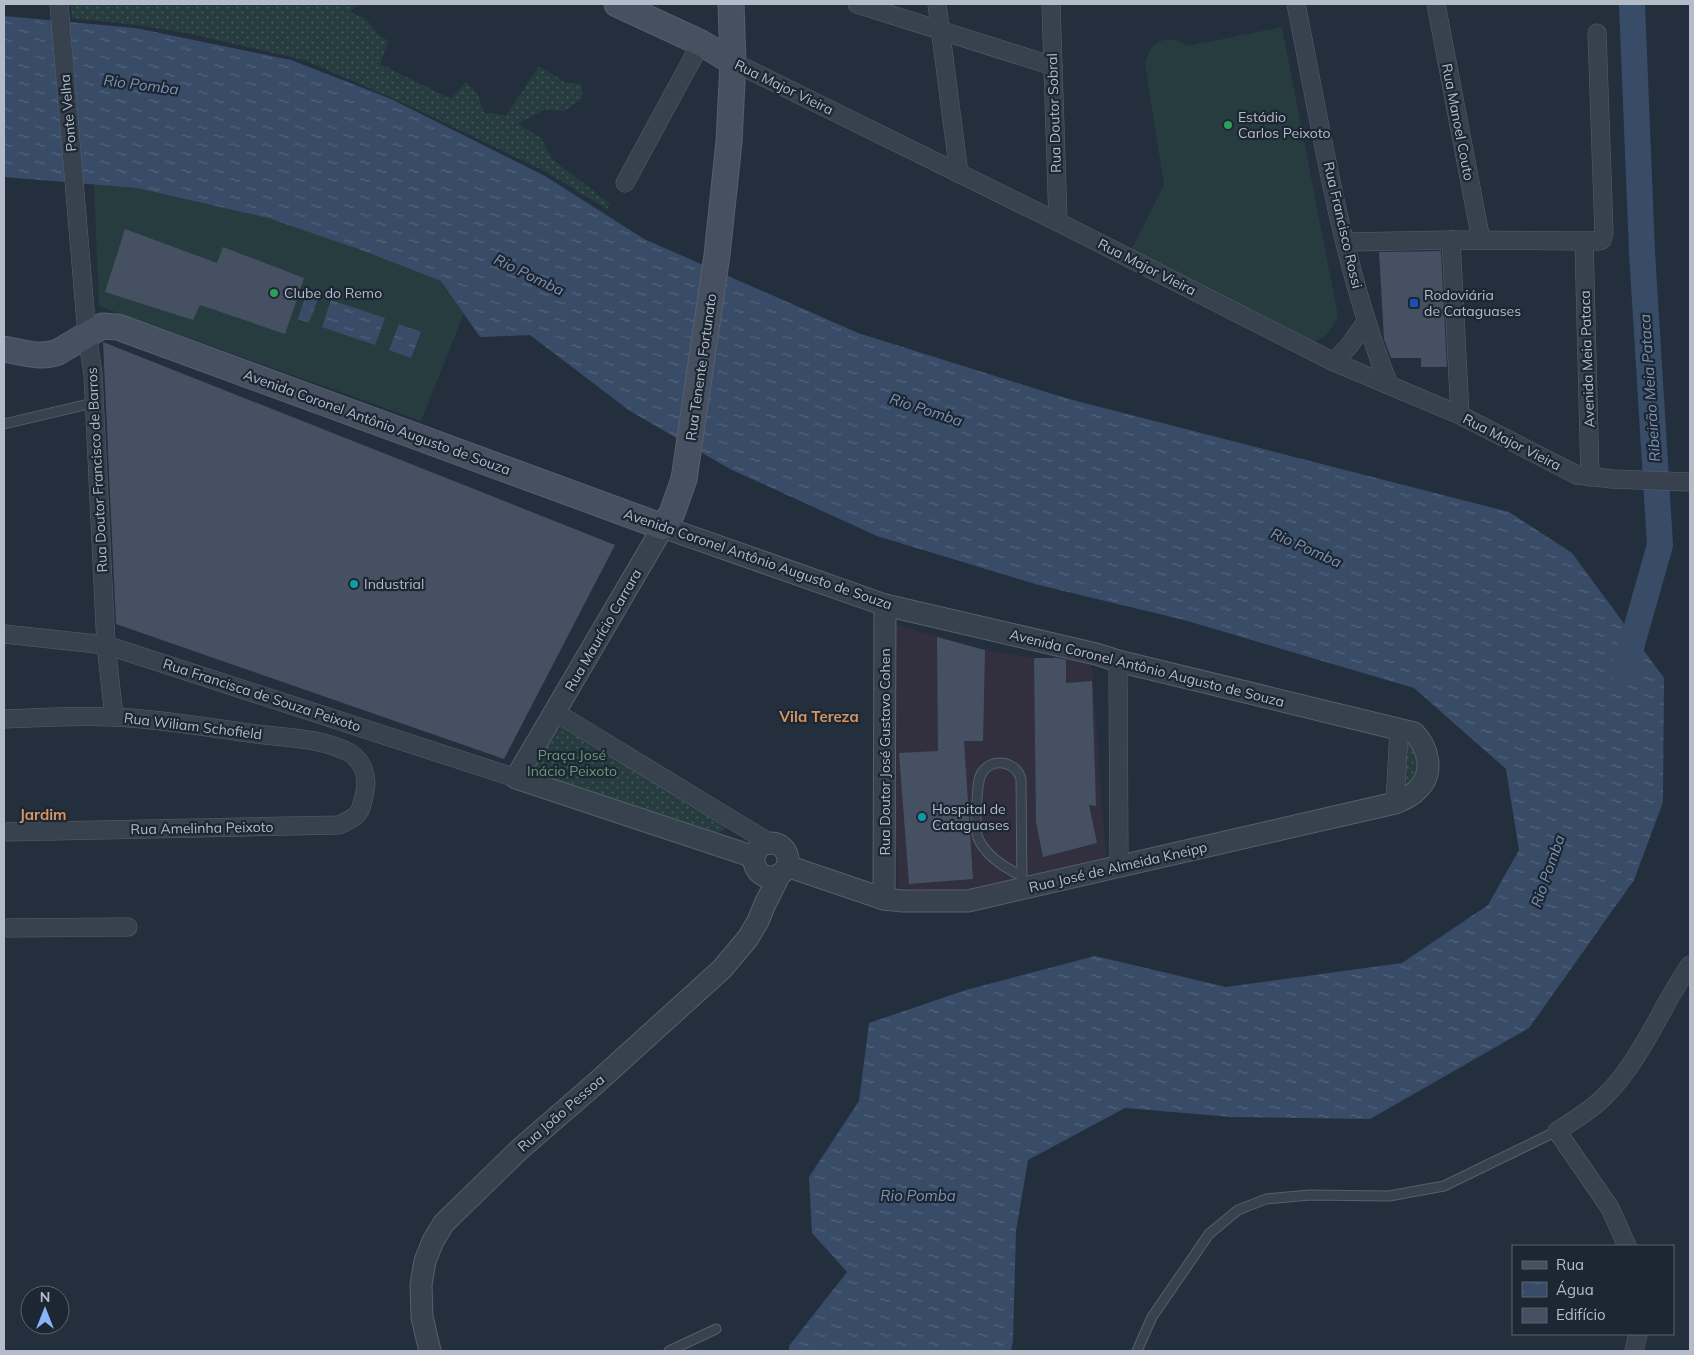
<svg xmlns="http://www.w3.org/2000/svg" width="1694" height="1355" viewBox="0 0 1694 1355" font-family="Mulish,sans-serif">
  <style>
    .medical { fill: #32303f }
    .grass { fill: url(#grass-dots) }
    .pitch { fill: #263c3f }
    .water { fill: url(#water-ripples) }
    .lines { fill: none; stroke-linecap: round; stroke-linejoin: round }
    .river { stroke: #394c67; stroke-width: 26 }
    .building { fill: #455162 }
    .service-casing { stroke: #565f6c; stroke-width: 11 }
    .minor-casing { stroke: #565f6c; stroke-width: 19 }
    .tertiary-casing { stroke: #565f6c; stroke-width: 23 }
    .secondary-casing { stroke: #565f6c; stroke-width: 27 }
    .service { stroke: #38414e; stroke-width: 9 }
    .minor { stroke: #38414e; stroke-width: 18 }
    .tertiary { stroke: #38414e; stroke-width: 21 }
    .secondary { stroke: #465061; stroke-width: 25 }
    .leisure-dot { fill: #2e9e5b; stroke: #1d2633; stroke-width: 2 }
    .transit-dot { fill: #1a4fb4; stroke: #1d2633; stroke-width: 2 }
    .culture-dot { fill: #0f9aa8; stroke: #1d2633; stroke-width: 2 }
    .labels { text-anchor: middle; stroke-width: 4.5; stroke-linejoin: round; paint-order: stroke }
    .street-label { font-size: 14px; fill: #b4bcc9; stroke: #1d2633 }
    .poi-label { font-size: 14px; fill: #b4bcc9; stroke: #1d2633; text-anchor: start }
    .park-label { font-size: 14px; fill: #6b9a76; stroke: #1d2633 }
    .water-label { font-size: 15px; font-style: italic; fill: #7c92b1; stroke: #1d2633 }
    .neighbourhood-label { font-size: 15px; font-weight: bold; fill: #d59563; stroke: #1d2633 }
  </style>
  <defs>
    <pattern id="grass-dots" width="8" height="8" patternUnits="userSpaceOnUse" patternTransform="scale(1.25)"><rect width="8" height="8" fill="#263c3f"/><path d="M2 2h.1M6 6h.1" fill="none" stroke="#435659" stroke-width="1.8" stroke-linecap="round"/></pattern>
    <pattern id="water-ripples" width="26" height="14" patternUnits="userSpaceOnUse" patternTransform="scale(1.25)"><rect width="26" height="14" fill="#394c67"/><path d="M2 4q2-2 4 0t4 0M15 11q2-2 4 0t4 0" fill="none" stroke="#53647b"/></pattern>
  </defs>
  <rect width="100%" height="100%" fill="#242f3e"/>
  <path class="medical" d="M888,623L985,650L1034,658H1066L1092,666L1106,857L967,892L898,888Z"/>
  <g class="grass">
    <path d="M71,4H358L350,12L366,19L378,34L388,41L380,64L451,99L466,82L477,93L484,112L506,116L539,66L566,83L582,84V98L565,111L544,110L518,124L541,138L552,159L610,204L607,209L546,172L408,105L304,60L191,34L137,25L72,18Z"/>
    <path d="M561,727L730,824L723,831L709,834L528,775Z"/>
    <path d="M1407,741L1424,751L1425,765L1398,796L1402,754Z"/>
  </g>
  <g class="pitch">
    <path d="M1282,27L1338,316C1331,330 1328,336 1313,342L1131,250L1164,185L1145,64C1150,40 1167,33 1188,46Z"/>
    <path d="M94,184L137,188L268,218L364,251L441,281L464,313L421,421L99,306Z"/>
  </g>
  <g class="water">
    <path d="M4,16L135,28L291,60L391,99L545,176L644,239L858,333L1065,398L1509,512L1572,553L1664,678L1663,802L1634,880L1529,1028L1370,1119L1232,1117L1125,1108L1028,1160L1016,1231L1013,1341L1011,1351H789V1346L847,1272L812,1233L809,1177L859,1101L869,1023L966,990L1095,956L1226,987L1402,963L1488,905L1519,850L1506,769L1414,688L1184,620L1035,584L877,536L730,469L630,411L530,335L480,337L441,281L364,251L268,218L137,188L4,177Z"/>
    <path d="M307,292L319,296L309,323L298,319Z"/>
    <path d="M331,300L385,318L375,345L322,327Z"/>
    <path d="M399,324L421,332L411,358L389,350Z"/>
  </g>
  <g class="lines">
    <path class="river" d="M1624,672L1660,545L1642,252L1632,4"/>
  </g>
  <g class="building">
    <path d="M125,229L217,263L223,247L304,278L285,334L200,305L193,320L105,292Z"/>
    <path d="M1441,251L1447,367H1421V358H1391L1384,339L1379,252Z"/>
    <path d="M103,342L615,545L504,759L116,624Z"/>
    <path d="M937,637L985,650L983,741H964L973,879L909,884L899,753L938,751Z"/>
    <path d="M1034,658H1057L1066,660V683L1092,681L1096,806L1089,805L1097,843L1043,857L1036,822Z"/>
  </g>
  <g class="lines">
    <g class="service-casing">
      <g id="service">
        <path d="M4,424L93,403"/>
        <path d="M1022,876C1005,868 986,856 978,838C974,826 977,812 977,799C978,790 977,777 984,770C996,757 1017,763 1021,779L1022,889"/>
        <path d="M669,1351L716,1329"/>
        <path d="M1137,1351L1152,1317L1209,1234L1238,1210L1266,1199L1310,1195L1389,1196L1444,1186L1557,1131"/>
      </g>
    </g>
    <g class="minor-casing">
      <g id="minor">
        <path d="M59,4L87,334L93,374L106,645L114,717"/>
        <path d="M857,4L1053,66"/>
        <path d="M937,4L959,174"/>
        <path d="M1051,4L1058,222"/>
        <path d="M1296,4C1322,132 1341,263 1389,385"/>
        <path d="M1436,4L1481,240"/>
        <path d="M733,62L1058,222L1334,362L1460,415L1577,475L1612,479L1690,482"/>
        <path d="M625,183L701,43"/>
        <path d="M1451,240L1460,415"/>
        <path d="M1584,241L1590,477"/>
        <path d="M1346,242L1451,240L1584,241H1599L1602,240L1604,233L1597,33"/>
        <path d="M1334,362L1349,346L1366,322"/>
        <path d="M4,634L106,645L516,778"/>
        <path d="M1118,661L1119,868"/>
        <path d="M555,712L770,843"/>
        <path d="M4,719C40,718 77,715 114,717C162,719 210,728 257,734C288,738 322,738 350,753C363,761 368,777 365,792C360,814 360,816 339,825L4,832"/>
        <path d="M1395,803L1399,730"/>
        <path d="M4,928L128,927"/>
        <path d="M1627,1246L1610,1208L1557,1131C1573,1121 1590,1111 1604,1097C1642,1060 1660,1008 1690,965"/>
        <path d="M1634,1351L1638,1334"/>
      </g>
    </g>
    <g class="tertiary-casing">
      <g id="tertiary">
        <circle cx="771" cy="860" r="17"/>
        <path d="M754,857L516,778L663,527L885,605L1096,654L1118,661L1414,733C1428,747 1435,773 1418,789C1412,796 1404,799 1395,803L968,901H903L884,899L787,866"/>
        <path d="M884,899L885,605"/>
        <path d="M430,1351L422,1317L421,1285L425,1261L433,1241L444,1223L520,1149L595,1084L722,969L748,938L758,921L765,904L780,874"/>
      </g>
    </g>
    <g class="secondary-casing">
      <g id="secondary">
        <path d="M617,4L701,43L733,62"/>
        <path d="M4,349C22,352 41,359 58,352L102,326L118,327L663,527L672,513L684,479L717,255L729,142L733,62L731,4"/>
      </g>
    </g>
    <use href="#service" class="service"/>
    <use href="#minor" class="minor"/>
    <use href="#tertiary" class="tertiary"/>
    <use href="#secondary" class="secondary"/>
  </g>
  <g class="leisure-dot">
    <circle cx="1228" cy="125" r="5"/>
    <circle cx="274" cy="293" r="5"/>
  </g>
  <rect class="transit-dot" x="1409" y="298" width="10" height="10" rx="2.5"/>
  <g class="culture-dot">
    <circle cx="354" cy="584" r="5"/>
    <circle cx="922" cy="817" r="5"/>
  </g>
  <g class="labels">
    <g class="street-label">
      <text transform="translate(784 87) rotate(26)" y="5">Rua Major Vieira</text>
      <text transform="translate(68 113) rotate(-95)" y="5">Ponte Velha</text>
      <text transform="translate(1054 113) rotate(-92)" y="5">Rua Doutor Sobral</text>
      <text transform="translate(1458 122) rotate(79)" y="5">Rua Manoel Couto</text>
      <text transform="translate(1343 225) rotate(77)" y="5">Rua Francisco Rossi</text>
      <text transform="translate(1147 267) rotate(27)" y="5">Rua Major Vieira</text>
      <text transform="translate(1587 359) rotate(-92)" y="5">Avenida Meia Pataca</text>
      <text transform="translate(701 367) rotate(-82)" y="5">Rua Tenente Fortunato</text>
      <text transform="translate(377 422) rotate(20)" y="5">Avenida Coronel Antônio Augusto de Souza</text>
      <text transform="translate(1512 442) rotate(27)" y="5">Rua Major Vieira</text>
      <text transform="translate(97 470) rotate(-93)" y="5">Rua Doutor Francisco de Barros</text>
      <text transform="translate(758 559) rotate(19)" y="5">Avenida Coronel Antônio Augusto de Souza</text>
      <text transform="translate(603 630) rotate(-60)" y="5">Rua Maurício Carrara</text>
      <text transform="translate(1147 668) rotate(14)" y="5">Avenida Coronel Antônio Augusto de Souza</text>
      <text transform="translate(262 695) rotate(18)" y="5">Rua Francisca de Souza Peixoto</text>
      <text transform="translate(193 726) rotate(7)" y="5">Rua Wiliam Schofield</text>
      <text transform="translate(885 752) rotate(-90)" y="5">Rua Doutor José Gustavo Cohen</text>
      <text transform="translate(202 828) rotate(-1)" y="5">Rua Amelinha Peixoto</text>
      <text transform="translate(1118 867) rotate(-13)" y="5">Rua José de Almeida Kneipp</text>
      <text transform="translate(561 1113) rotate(-41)" y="5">Rua João Pessoa</text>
    </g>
    <g class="poi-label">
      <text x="1238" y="122">Estádio<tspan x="1238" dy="16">Carlos Peixoto</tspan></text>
      <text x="284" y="298">Clube do Remo</text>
      <text x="1424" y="300">Rodoviária<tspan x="1424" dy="16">de Cataguases</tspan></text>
      <text x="364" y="589">Industrial</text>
      <text x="932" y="814">Hospital de<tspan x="932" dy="16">Cataguases</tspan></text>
    </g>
    <g class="park-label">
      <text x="572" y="760">Praça José<tspan x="572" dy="16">Inácio Peixoto</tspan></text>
    </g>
    <g class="water-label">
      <text transform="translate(141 85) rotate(7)" y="5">Rio Pomba</text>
      <text transform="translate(529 275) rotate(26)" y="5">Rio Pomba</text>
      <text transform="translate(1650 388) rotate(-94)" y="5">Ribeirão Meia Pataca</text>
      <text transform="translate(926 410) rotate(18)" y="5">Rio Pomba</text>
      <text transform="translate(1306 548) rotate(24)" y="5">Rio Pomba</text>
      <text transform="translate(1548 871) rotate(-71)" y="5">Rio Pomba</text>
      <text x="918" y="1201">Rio Pomba</text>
    </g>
    <g class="neighbourhood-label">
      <text x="819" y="722">Vila Tereza</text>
      <text x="43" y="820">Jardim</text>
    </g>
  </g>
  <rect width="1694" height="1355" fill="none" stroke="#b4bcc9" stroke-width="10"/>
  <rect x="1512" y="1245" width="162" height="90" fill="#1d2633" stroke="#59626f"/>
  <rect x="1522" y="1261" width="25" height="8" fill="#465061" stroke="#59626f"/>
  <text x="1556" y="1270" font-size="15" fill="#b4bcc9">Rua</text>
  <rect x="1522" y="1282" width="25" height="15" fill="url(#water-ripples)" stroke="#59626f"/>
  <text x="1556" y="1295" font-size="15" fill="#b4bcc9">Água</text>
  <rect x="1522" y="1308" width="25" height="15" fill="#455162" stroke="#59626f"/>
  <text x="1556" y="1320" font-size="15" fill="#b4bcc9">Edifício</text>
  <g transform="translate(45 1310)"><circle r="24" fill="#1d2633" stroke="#59626f"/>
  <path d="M0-4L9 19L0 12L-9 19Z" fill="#8ab4f8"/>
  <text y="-8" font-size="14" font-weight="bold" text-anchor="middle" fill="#b4bcc9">N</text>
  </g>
</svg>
